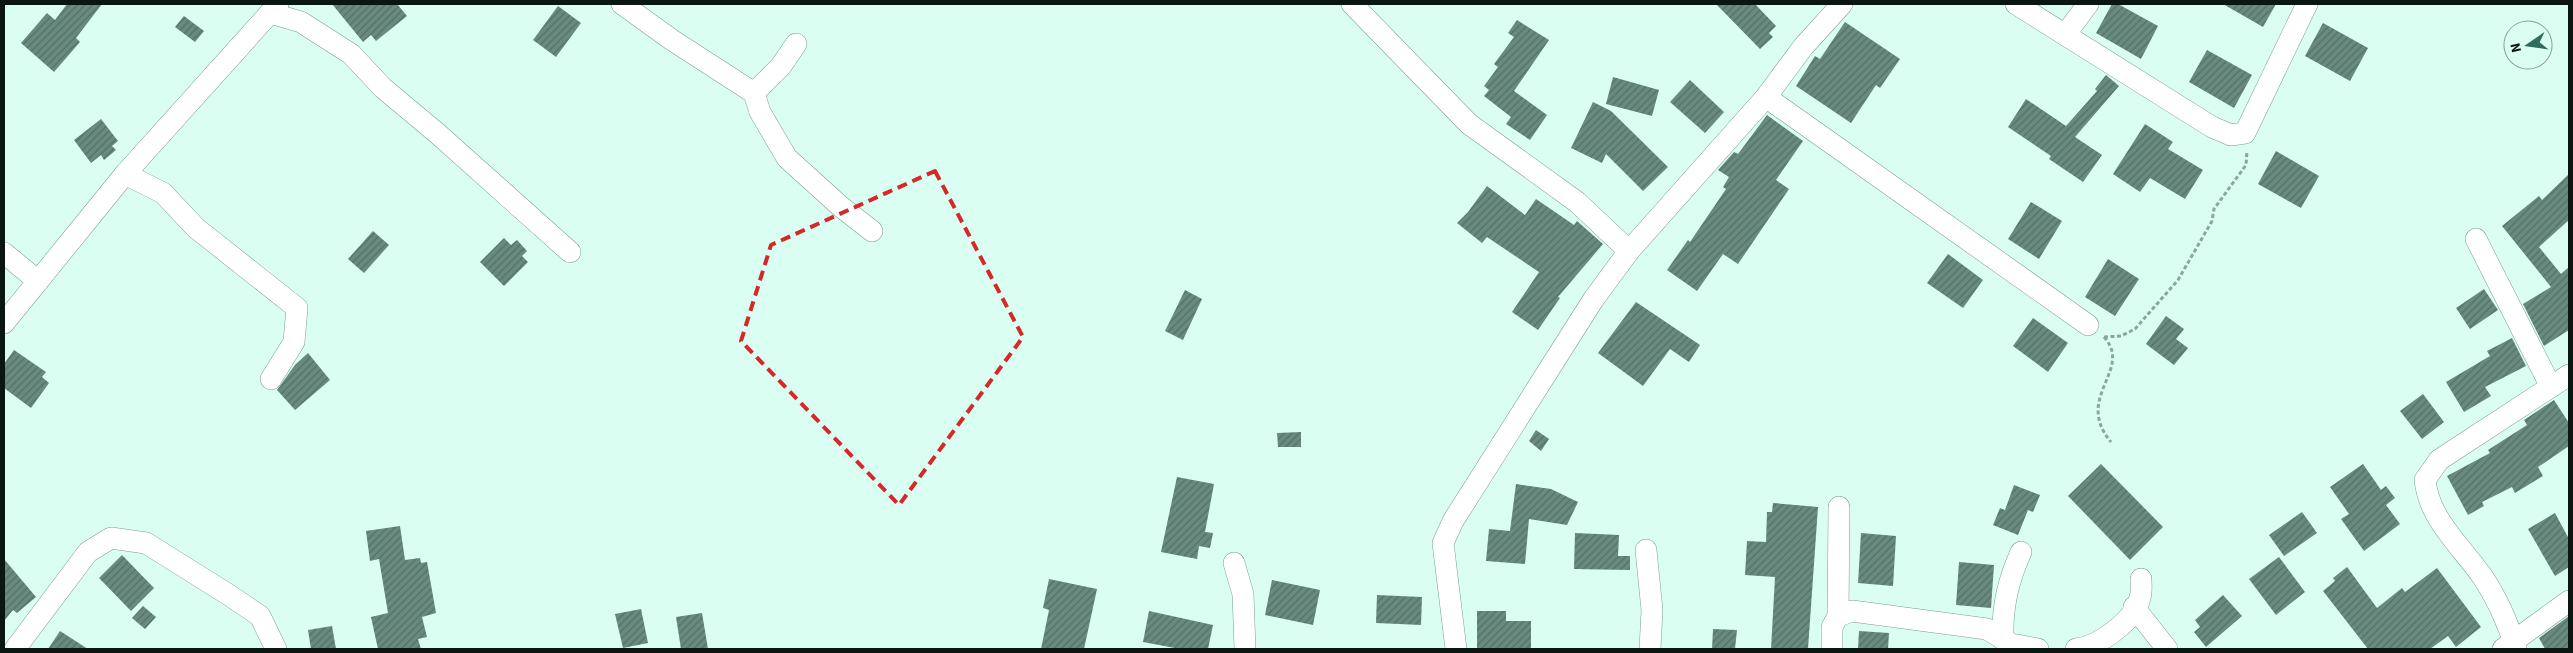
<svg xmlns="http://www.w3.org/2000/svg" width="2573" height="653" viewBox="0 0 2573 653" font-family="'Source Sans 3',sans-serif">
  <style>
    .building { fill: url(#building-hatch) }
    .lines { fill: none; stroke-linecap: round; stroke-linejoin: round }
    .minor-casing { stroke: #7a9d91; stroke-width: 22 }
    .path { stroke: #8ba79d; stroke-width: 3; stroke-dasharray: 4 2.5; stroke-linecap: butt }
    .minor { stroke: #fff; stroke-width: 21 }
    .marked { fill: none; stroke: #d62828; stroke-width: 4; stroke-dasharray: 10 6; stroke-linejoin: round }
  </style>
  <defs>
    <pattern id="building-hatch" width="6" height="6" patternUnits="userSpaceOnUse" patternTransform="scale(1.25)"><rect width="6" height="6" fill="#688a7f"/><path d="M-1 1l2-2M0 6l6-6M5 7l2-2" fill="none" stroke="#547067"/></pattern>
  </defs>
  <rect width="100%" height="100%" fill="#dafff2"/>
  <g class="building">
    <path d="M67,4H102L76,38L80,42L54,72L21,43L47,13L55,20Z"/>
    <path d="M332,4H397L407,16L376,41L371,35L363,42Z"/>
    <path d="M1716,4H1755L1776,26L1769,33L1773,37L1760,49Z"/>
    <path d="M2112,4H2118L2158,26L2141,59L2096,33Z"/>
    <path d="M2223,4H2276L2263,27Z"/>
    <path d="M558,6L581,23L556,57L533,40Z"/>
    <path d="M184,16L204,31L195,42L175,27Z"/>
    <path d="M1517,20L1549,40L1514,91L1547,115L1530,140L1506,124L1511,117L1484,96L1489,90L1484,86L1498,67L1494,64L1514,37L1508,33Z"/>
    <path d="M1845,22L1900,59L1880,88L1876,85L1851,123L1796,86L1815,56L1820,59Z"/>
    <path d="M2323,23L2368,48L2350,81L2305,56Z"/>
    <path d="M2207,50L2252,75L2234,108L2189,82Z"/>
    <path d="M2106,75L2119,86L2075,137L2102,155L2083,182L2049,159L2051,156L2008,127L2026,99L2066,126L2097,91L2095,89Z"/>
    <path d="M1613,77L1659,90L1652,116L1606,104Z"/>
    <path d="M1690,80L1724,112L1705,133L1670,102Z"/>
    <path d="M1593,102L1611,111L1668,167L1643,191L1606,154L1602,163L1571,148Z"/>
    <path d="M1767,115L1803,141L1776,180L1789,189L1738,264L1723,254L1697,291L1667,270L1688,240L1690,242L1726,189L1723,187L1729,177L1718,170L1734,152L1738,154Z"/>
    <path d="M101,119L118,141L112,146L116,150L104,160L101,155L91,163L74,140Z"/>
    <path d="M2145,124L2173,142L2168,149L2203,170L2185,199L2150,178L2140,192L2113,174Z"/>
    <path d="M2276,151L2319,176L2301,208L2258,184Z"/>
    <path d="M2569,174V220L2539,247L2561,274L2569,267V330L2544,346L2523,304L2551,287L2502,226L2539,196L2542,200Z"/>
    <path d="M1487,186L1525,215L1536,199L1574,225L1577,221L1603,244L1558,297L1560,298L1538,330L1512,312L1539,272L1487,237L1482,243L1457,223L1468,212Z"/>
    <path d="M2031,202L2062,221L2039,259L2008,239Z"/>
    <path d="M373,231L389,245L364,273L348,259Z"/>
    <path d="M504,238L511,245L517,240L527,251L522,256L528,262L504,286L480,262Z"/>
    <path d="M1948,254L1983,280L1963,308L1927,283Z"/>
    <path d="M2108,259L2139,279L2115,316L2085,297Z"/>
    <path d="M2484,289L2498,310L2470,329L2456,308Z"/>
    <path d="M1185,290L1202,299L1183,340L1165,331Z"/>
    <path d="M1636,302L1700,345L1689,362L1670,349L1643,386L1598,353Z"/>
    <path d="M2166,316L2184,329L2176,339L2188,348L2174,365L2146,344Z"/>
    <path d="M2033,318L2068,343L2048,372L2013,346Z"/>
    <path d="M2512,338L2526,366L2485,387L2491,396L2464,412L2446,382L2490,356L2487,351Z"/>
    <path d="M14,350L46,372L42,377L49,383L31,408L4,388V364Z"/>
    <path d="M308,353L330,380L295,410L277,390L295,365Z"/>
    <path d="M2423,394L2444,422L2422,439L2400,411Z"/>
    <path d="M2554,400L2569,423V446L2538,467L2543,476L2515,493L2512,487L2482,502L2484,506L2468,515L2447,476L2490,453L2488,450L2527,425L2524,420Z"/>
    <path d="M1536,430L1549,439L1541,451L1529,441Z"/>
    <path d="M1301,432V447H1278L1277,433Z"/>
    <path d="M2101,464L2163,527L2130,560L2068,496Z"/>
    <path d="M2363,464L2381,490L2386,486L2395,498L2386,505L2400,524L2364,551L2341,519L2349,514L2330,487Z"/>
    <path d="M1177,477L1214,484L1205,532L1213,533L1210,548L1199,546L1197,559L1161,552Z"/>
    <path d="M1516,484L1551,489L1578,502L1567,525L1529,519L1525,564L1486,561L1489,529L1510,531Z"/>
    <path d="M2014,485L2040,495L2033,512L2028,510L2018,535L1993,525L2000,508L2005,510Z"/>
    <path d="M1773,503L1818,507L1808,649H1771L1775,577L1745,575L1747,541L1766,542L1767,512H1772Z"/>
    <path d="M2302,512L2317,533L2284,556L2269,535Z"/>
    <path d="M2555,513L2569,539V567L2555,576L2528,529Z"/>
    <path d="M400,526L405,560L420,558L421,563L427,562L436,613L422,617L427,637L418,639L421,649H378L371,617L388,613L379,559L370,561L366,531Z"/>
    <path d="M1575,533L1619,535L1618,556H1630V570L1574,569Z"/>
    <path d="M1861,533L1896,536L1893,586L1858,583Z"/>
    <path d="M122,555L154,588L131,611L99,578Z"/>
    <path d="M2279,557L2305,592L2276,615L2249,579Z"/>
    <path d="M4,559L36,597L17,613L13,610L4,621Z"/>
    <path d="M1959,562L1994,565L1991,608L1956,605Z"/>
    <path d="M2347,567L2377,608L2402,588L2405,592L2437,568L2481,627L2456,647L2448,636L2430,649H2368L2323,591L2335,581L2333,578Z"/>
    <path d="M1049,579L1097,589L1084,649H1041L1049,610L1043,608Z"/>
    <path d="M1272,580L1320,590L1313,625L1265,615Z"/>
    <path d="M1377,595L1422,597L1421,625L1376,623Z"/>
    <path d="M2223,595L2242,616L2206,647L2194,632L2200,627L2195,620Z"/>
    <path d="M143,606L156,617L145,629L132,618Z"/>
    <path d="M641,609L648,643L623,648L615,614Z"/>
    <path d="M1149,611L1213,625L1208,649H1180L1143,642Z"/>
    <path d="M1477,611H1506V621H1531V649H1477Z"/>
    <path d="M702,613L708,649H681L676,617Z"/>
    <path d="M2569,616V649H2545L2539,638Z"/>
    <path d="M332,626L336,649H311L308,630Z"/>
    <path d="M1713,629L1737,630L1735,649H1712Z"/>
    <path d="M60,631L88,649H48Z"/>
    <path d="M1859,631L1889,633L1888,649H1858Z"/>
  </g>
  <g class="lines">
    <g class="minor-casing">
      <g id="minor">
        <path d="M622,4L672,40L754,93L760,112L787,158L840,206L872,231"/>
        <path d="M1352,4L1469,124L1577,202L1629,251"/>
        <path d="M2016,4L2212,127L2231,135L2245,133L2307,4"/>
        <path d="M270,13L301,22L351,54L383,88L438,134L570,252"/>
        <path d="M2065,35L2088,4"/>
        <path d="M754,93L781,66L796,44"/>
        <path d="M1766,97L2088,325"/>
        <path d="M125,174L163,193L196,228L297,308L294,342L271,379"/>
        <path d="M2476,239L2551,387"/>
        <path d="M4,253L38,281"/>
        <path d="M4,323L125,174L278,4"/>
        <path d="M1646,550L1652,610L1650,649"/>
        <path d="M1234,563L1243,594L1245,649"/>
        <path d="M2134,607L2167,649"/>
        <path d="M1838,616L1852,611L1987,629L2011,644L2038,649"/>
        <path d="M2003,639C2002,607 2008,581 2021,552"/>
        <path d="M15,649L88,552L111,538L146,543L229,595L260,616L276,649"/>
        <path d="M1456,649L1443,543L1453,521L1593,300L1629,251L1766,97L1803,47L1842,4"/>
        <path d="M1832,649V627L1838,616L1839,507"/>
        <path d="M2076,649C2098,647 2134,621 2140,598C2142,592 2141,585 2141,579"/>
        <path d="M2503,649L2569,601"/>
        <path d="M2516,649C2508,623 2497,598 2482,576C2460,545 2429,519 2425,480L2439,460L2569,375"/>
      </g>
    </g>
    <g class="path">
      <path d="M2104,337L2121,336L2135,329L2178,280L2212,221L2214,209L2246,165L2247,151"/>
      <path d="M2104,337C2134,370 2073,397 2111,442"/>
    </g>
    <use href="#minor" class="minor"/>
  </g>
  <path class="marked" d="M935,171L1023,337L899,505L741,341L771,245Z"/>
  <rect width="2573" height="653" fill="none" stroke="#091612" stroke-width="10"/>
  <g transform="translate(2528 45) rotate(257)"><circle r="24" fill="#dafff2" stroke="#86a298"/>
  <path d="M0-4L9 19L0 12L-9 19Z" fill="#2e6e5d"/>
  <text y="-8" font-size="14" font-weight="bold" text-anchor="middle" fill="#091612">N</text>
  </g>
</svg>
